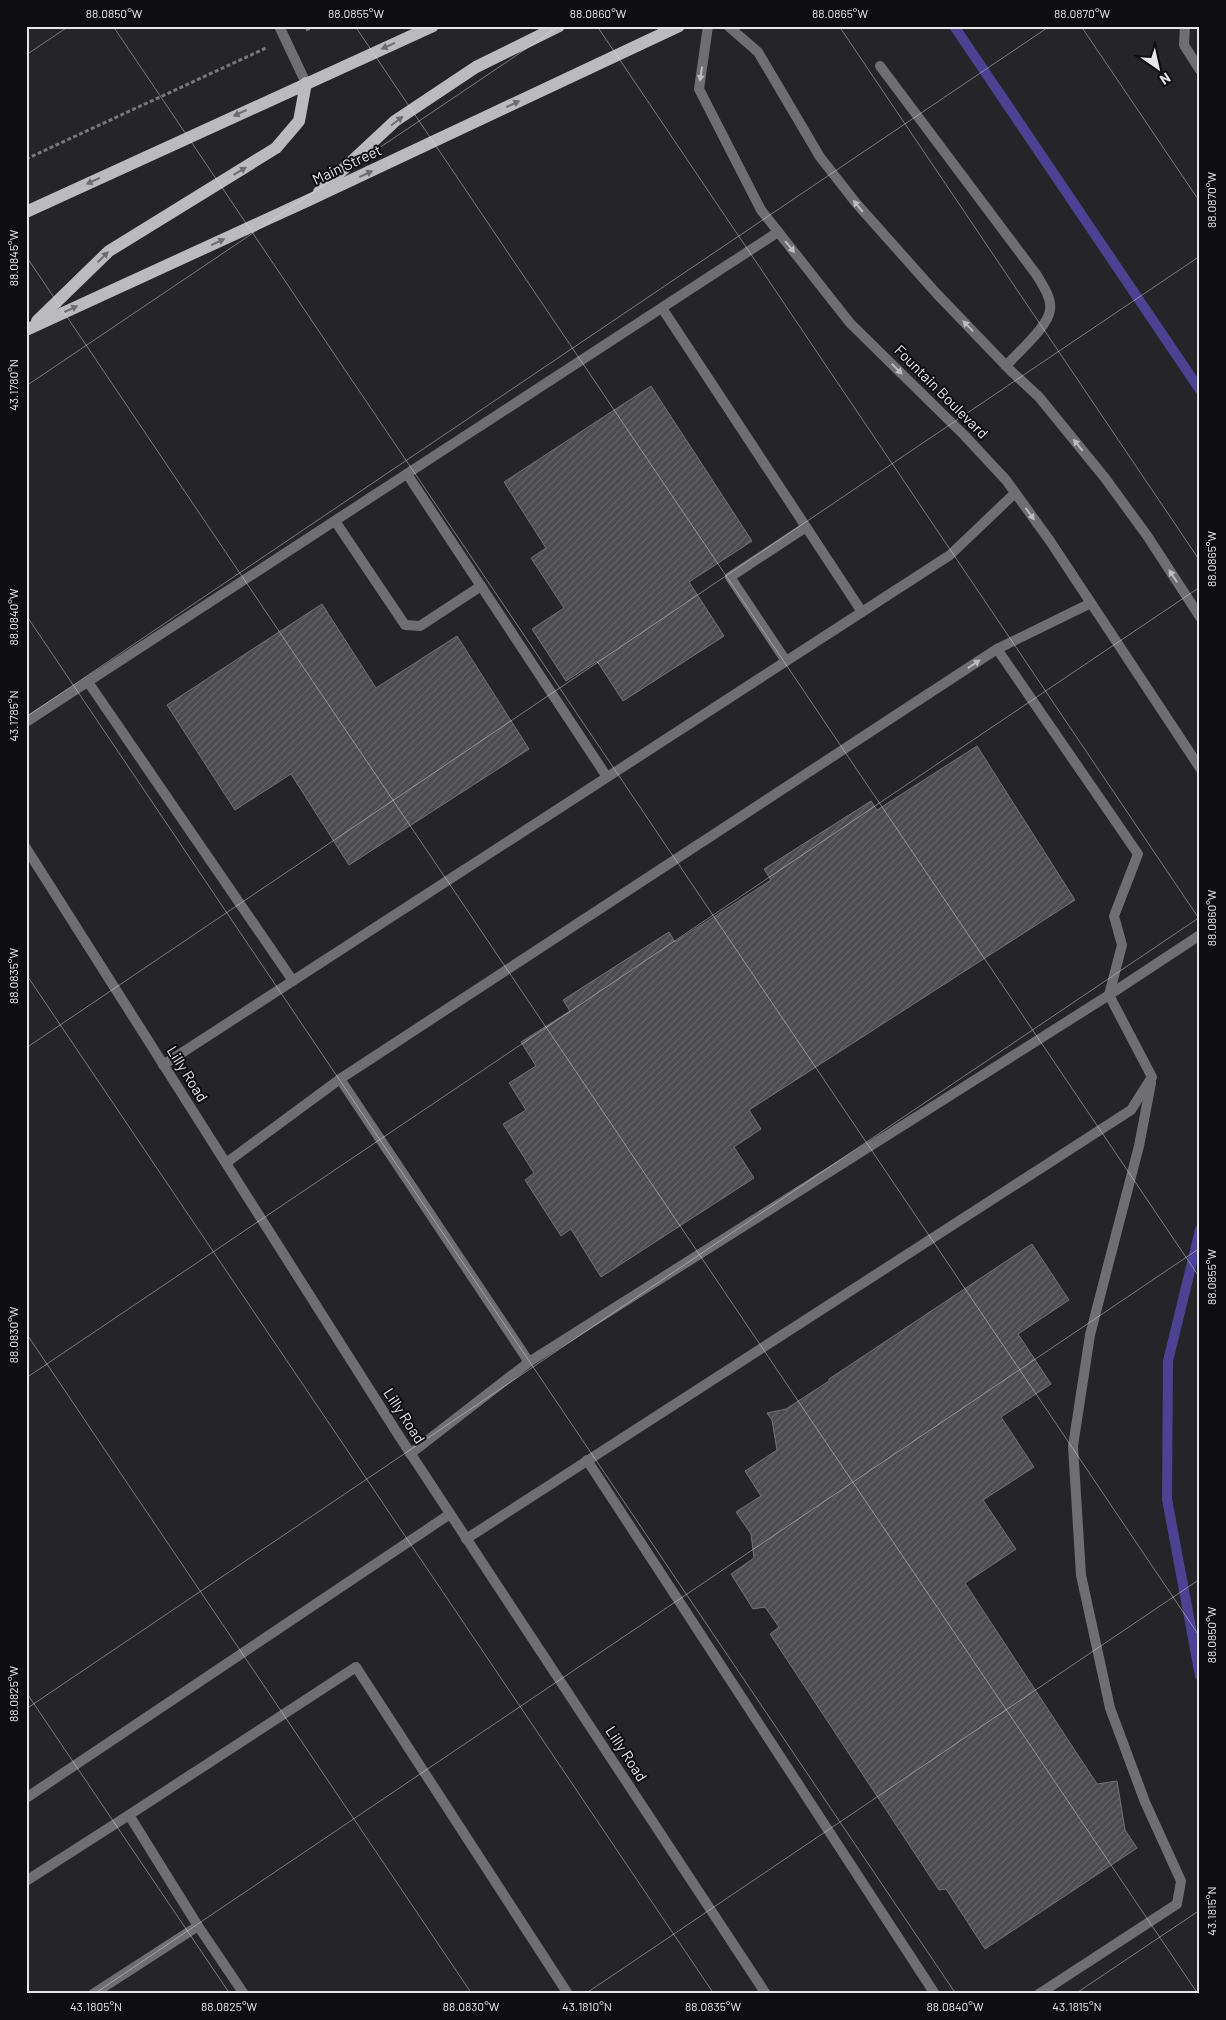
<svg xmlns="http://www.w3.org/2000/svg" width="1226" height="2020" viewBox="0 0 1226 2020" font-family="Barlow,sans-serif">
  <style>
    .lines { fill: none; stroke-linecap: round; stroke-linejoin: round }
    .stream { stroke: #4c4291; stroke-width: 10 }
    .building { fill: url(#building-hatch); stroke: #727278 }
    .path { stroke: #78787c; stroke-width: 3; stroke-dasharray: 4 2.5; stroke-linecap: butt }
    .service { stroke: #6f6f71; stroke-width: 10 }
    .minor { stroke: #6f6f71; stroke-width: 10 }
    .primary { stroke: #bababf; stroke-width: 12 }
    .oneway { fill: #6d6d70 }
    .oneway2 { fill: #bdbdc0 }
    .ticks { fill: none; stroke: #e7e7ea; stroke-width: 1; stroke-opacity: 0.45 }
    .labels { text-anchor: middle; stroke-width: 4; stroke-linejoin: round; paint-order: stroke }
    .street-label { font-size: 15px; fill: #e7e7ea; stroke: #0e0e10 }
    .neatline { fill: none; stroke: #e7e7ea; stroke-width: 2 }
    .ticks-label { font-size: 12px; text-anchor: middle; fill: #e7e7ea }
  </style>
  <defs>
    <pattern id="building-hatch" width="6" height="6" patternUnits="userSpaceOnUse" patternTransform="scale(1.25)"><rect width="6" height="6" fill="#4b4b50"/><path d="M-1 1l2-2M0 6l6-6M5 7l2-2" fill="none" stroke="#656569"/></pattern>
  </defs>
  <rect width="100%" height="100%" fill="#242429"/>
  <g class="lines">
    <g class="stream">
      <path d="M954,26L1200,390"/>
      <path d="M1200,1230L1168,1361L1167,1499L1200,1676"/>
    </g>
  </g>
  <g class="building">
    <path d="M651,386L752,541L689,582L724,636L623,701L597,661L566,681L532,629L564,608L531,558L546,548L504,482Z"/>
    <path d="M322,604L376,688L457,636L529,749L349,865L291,774L235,810L167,705Z"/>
    <path d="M977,746L1075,900L749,1110L761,1129L734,1147L754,1178L601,1277L571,1229L561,1236L525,1180L534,1173L503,1124L526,1110L509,1083L536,1066L521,1042L570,1011L563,1000L669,932L675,942L771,880L764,869L871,801L877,810Z"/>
    <path d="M1032,1244L1069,1300L1018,1334L1051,1384L1001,1417L1034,1467L983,1500L1016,1549L965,1583L1097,1784L1117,1781L1125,1830L1137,1848L985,1949L946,1889L939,1890L770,1634L779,1627L765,1607L753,1609L731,1574L754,1558L751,1534L736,1512L761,1496L745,1471L777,1450L772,1420L767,1413L786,1409L829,1381V1379Z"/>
  </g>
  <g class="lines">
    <g class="path">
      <path d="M306,30L315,26"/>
      <path d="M26,159L266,48"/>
    </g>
    <g class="service">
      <path d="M279,26L306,83"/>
      <path d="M1185,26L1184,45L1200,70"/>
      <path d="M880,66L1036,274C1042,284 1052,298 1050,310C1048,327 1017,353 1006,366"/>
      <path d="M662,308L862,612"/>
      <path d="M407,474L607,777"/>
      <path d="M335,521L405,625L420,626L481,586"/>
      <path d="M786,661L730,577L806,527"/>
      <path d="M88,682L293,981"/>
      <path d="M26,722L778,232"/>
      <path d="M163,1065L950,555L1015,493"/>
      <path d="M340,1079L529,1362"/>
      <path d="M226,1163L340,1079L951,679L997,649L1091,603"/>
      <path d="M410,1454L529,1362L1109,995L1200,935"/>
      <path d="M587,1460L935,1994"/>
      <path d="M466,1539L1131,1110L1152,1077L1109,995L1122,945L1114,916L1138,854L997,649"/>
      <path d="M26,1798L450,1514"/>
      <path d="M129,1815L356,1667L568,1994"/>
      <path d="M26,1881L129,1815L198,1926"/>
      <path d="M93,1994L198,1926L244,1994"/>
      <path d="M1039,1994L1177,1904L1181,1881L1145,1802L1110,1708L1081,1575L1073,1446L1090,1335L1139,1146L1151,1083"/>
    </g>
    <g class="minor">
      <path d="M708,26L699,89L761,210L850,323L964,435L1006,480L1050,541L1200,768"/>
      <path d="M728,26L758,52L820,157L856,203L937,294L1011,371L1039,397L1105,478L1148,537L1200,617"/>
      <path d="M26,848L399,1436L766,1994"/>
    </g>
    <g class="primary">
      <path d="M319,192L395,121L476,67L559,26"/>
      <path d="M26,212L433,26"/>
      <path d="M37,321L109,251L276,148L299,121L306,83"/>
      <path d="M26,330L309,200L679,26"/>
    </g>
  </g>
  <defs><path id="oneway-solid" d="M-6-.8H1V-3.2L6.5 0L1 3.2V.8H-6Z" transform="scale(1.25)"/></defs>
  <g class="oneway">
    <use href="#oneway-solid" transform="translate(388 46) rotate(156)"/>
    <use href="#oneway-solid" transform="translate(513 104) rotate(-25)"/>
    <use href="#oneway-solid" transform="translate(240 113) rotate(155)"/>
    <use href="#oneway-solid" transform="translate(397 121) rotate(-37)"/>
    <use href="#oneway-solid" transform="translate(240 171) rotate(-31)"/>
    <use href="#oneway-solid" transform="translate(366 174) rotate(-25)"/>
    <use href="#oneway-solid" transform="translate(93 181) rotate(155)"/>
    <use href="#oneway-solid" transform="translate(218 242) rotate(-25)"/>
    <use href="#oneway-solid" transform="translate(103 257) rotate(-44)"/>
    <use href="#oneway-solid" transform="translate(71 309) rotate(-25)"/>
  </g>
  <g class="oneway2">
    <use href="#oneway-solid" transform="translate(701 74) rotate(98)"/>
    <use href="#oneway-solid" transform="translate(858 206) rotate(-130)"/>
    <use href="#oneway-solid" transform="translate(790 247) rotate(51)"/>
    <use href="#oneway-solid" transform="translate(968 326) rotate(-134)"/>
    <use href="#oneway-solid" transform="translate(897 369) rotate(45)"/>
    <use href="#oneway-solid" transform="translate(1078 445) rotate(-129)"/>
    <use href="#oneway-solid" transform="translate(1030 514) rotate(54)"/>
    <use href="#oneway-solid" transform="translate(1173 576) rotate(-123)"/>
    <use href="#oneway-solid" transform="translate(974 664) rotate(-33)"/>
  </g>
  <path class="ticks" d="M113,26L1200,1637M355,26L1200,1278M597,26L1200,920M839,26L1200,561M1081,26L1200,202M26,55L69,26M26,256L1198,1994M26,386L560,26M26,615L956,1994M26,717L1050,26M26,974L714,1994M26,1048L1200,256M26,1333L472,1994M26,1378L1200,587M26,1692L230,1994M26,1709L1200,917M94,1994L1200,1248M585,1994L1200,1579M1075,1994L1200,1910"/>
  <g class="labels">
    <g class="street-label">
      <text transform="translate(347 165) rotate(-25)" y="5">Main Street</text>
      <text transform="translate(941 392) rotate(45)" y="5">Fountain Boulevard</text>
      <text transform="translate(187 1074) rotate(58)" y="5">Lilly Road</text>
      <text transform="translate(404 1416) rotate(57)" y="5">Lilly Road</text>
      <text transform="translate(626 1754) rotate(57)" y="5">Lilly Road</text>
    </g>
  </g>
  <rect width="1226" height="2020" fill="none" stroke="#0e0e10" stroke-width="55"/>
  <g transform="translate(1158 68) rotate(146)" stroke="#0e0e10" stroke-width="4" paint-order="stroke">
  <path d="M0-4L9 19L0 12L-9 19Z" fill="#e7e7ea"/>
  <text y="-8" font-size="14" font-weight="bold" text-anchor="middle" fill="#e7e7ea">N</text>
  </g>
  <rect x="28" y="28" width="1170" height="1964" class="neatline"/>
  <g class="ticks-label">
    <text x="114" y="18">88.0850°W</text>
    <text x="356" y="18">88.0855°W</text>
    <text x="598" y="18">88.0860°W</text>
    <text x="840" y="18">88.0865°W</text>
    <text x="1082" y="18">88.0870°W</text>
    <text transform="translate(1212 200) rotate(-90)" y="4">88.0870°W</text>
    <text transform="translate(14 258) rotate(-90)" y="4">88.0845°W</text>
    <text transform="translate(14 385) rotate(-90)" y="4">43.1780°N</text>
    <text transform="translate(1212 559) rotate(-90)" y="4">88.0865°W</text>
    <text transform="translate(14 617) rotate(-90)" y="4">88.0840°W</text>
    <text transform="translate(14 716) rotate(-90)" y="4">43.1785°N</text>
    <text transform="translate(1212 918) rotate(-90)" y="4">88.0860°W</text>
    <text transform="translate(14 976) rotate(-90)" y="4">88.0835°W</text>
    <text transform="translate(1212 1277) rotate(-90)" y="4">88.0855°W</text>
    <text transform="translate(14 1335) rotate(-90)" y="4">88.0830°W</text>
    <text transform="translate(1212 1635) rotate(-90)" y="4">88.0850°W</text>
    <text transform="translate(14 1694) rotate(-90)" y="4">88.0825°W</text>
    <text transform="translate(1212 1911) rotate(-90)" y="4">43.1815°N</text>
    <text x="96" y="2011">43.1805°N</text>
    <text x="229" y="2011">88.0825°W</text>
    <text x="471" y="2011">88.0830°W</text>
    <text x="587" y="2011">43.1810°N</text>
    <text x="713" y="2011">88.0835°W</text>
    <text x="955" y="2011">88.0840°W</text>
    <text x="1077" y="2011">43.1815°N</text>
  </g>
</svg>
